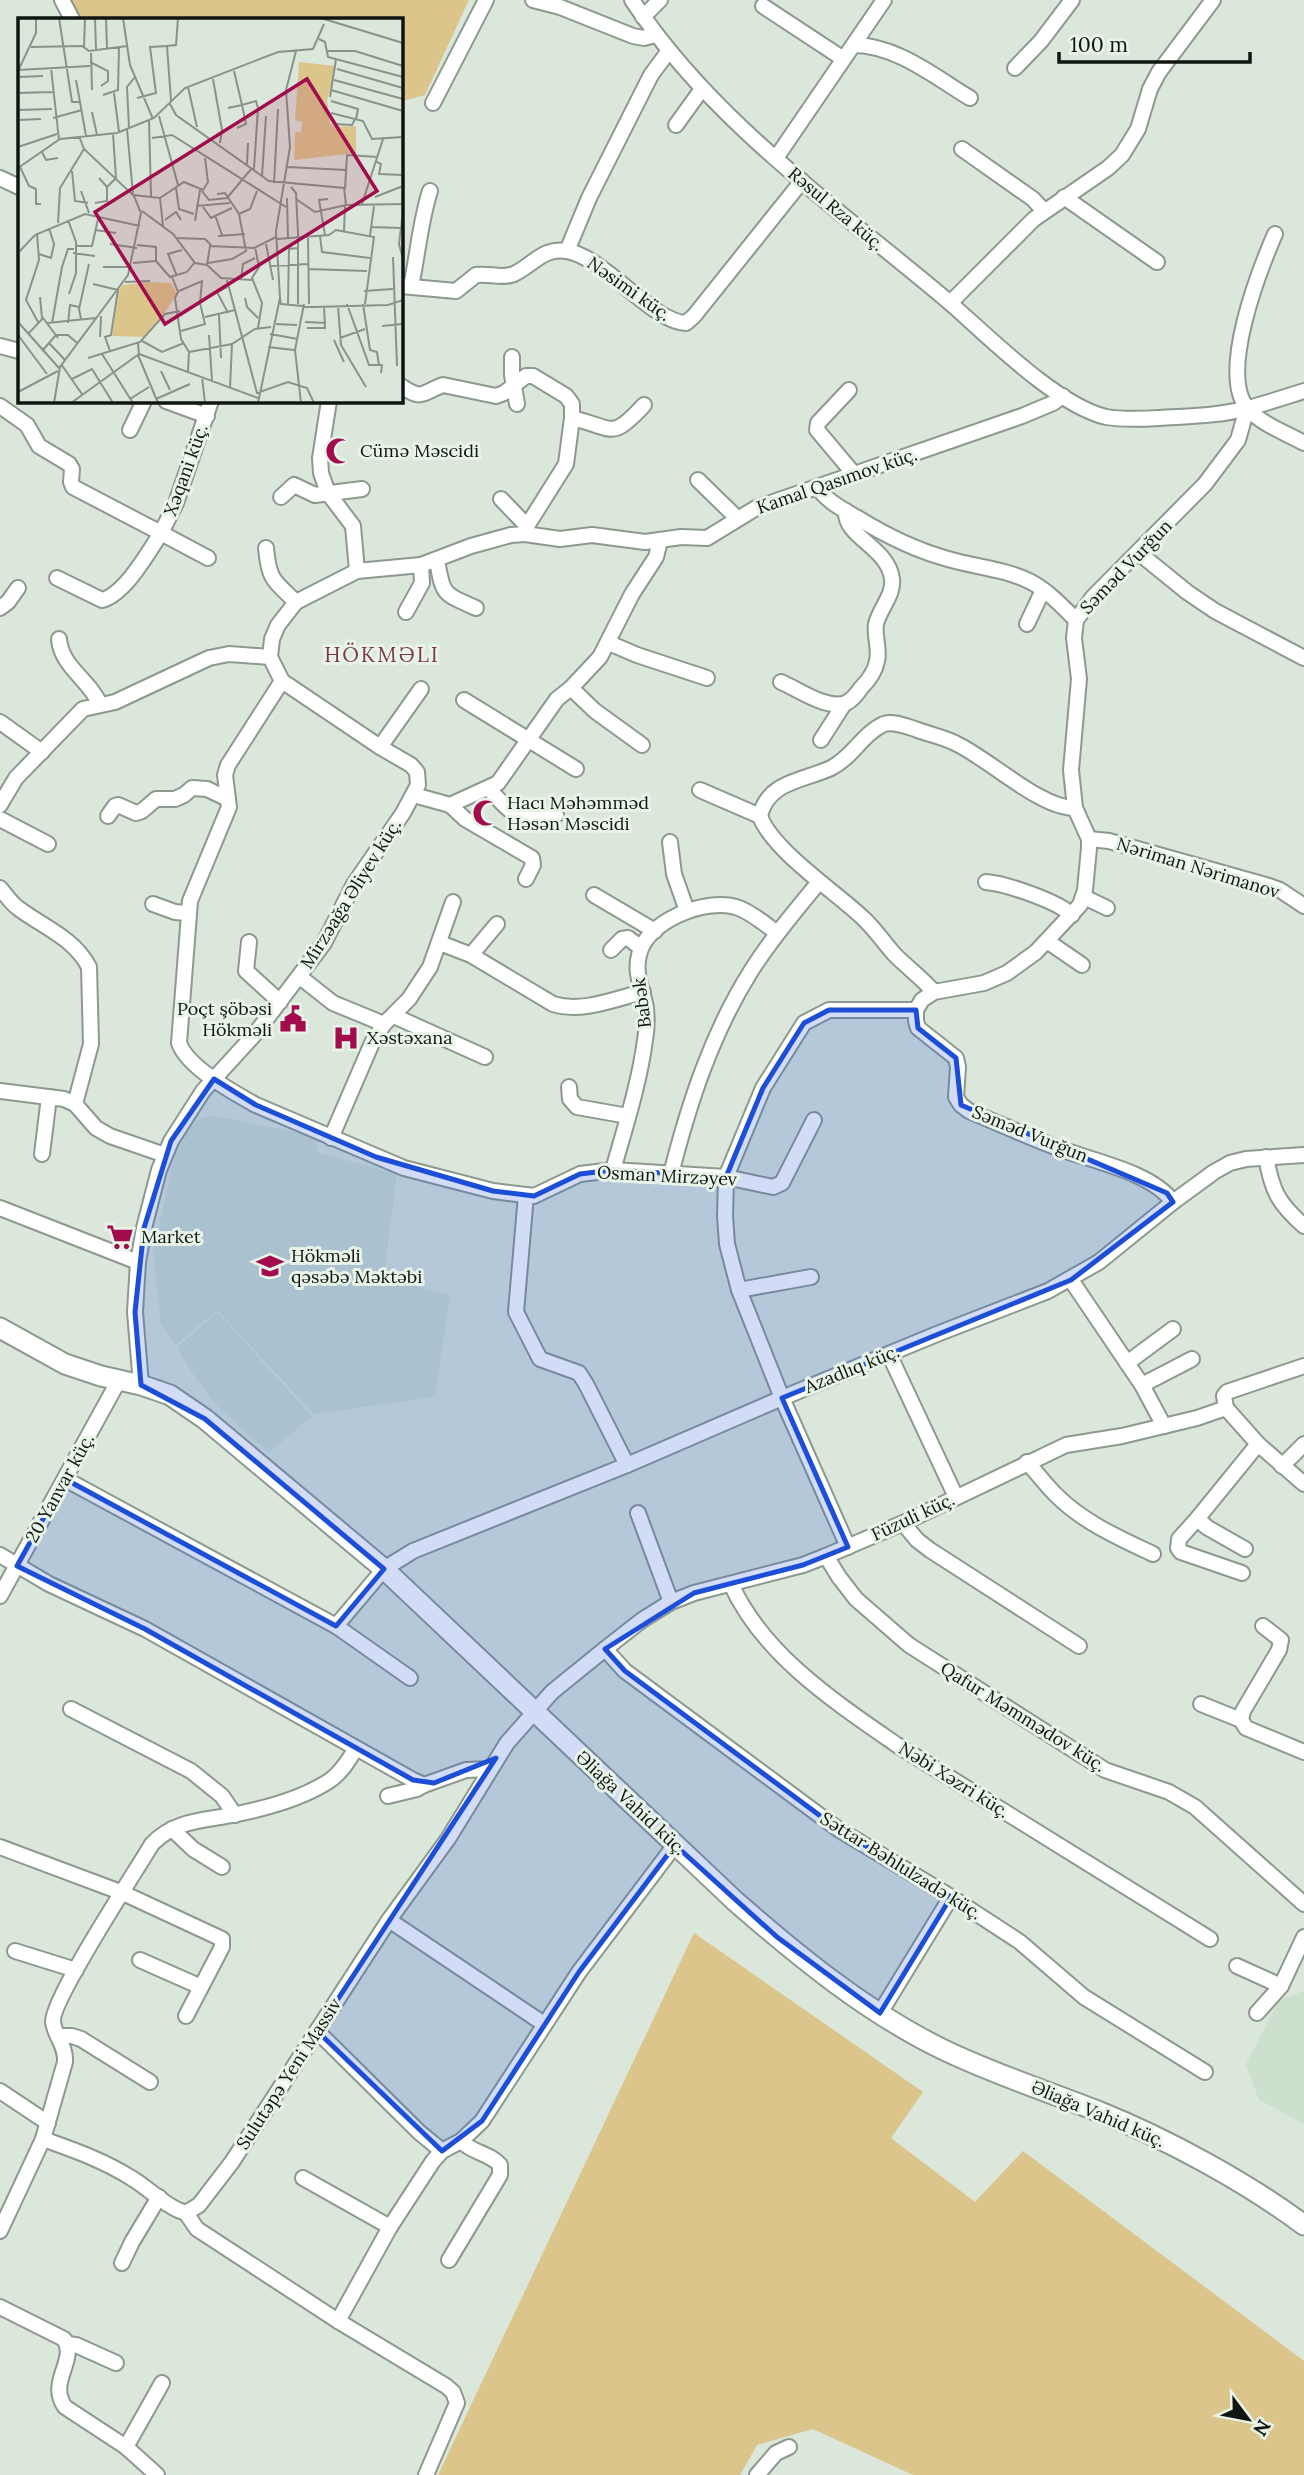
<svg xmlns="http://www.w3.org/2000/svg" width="1304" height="2475" viewBox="0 0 1304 2475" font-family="Lora,serif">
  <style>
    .built { fill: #cddfcd }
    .green { fill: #dbc58a }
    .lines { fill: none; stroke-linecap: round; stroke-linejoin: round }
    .street-casing { stroke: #8d998e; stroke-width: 18 }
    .secondary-casing { stroke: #8d998e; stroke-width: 23 }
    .street { stroke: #fff; stroke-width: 14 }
    .secondary { stroke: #fff; stroke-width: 19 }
    .marked { fill: #1d4ed8; fill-opacity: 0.2; stroke: #1d4ed8; stroke-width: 5; stroke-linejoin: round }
    .labels { text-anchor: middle; stroke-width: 6; stroke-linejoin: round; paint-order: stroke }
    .street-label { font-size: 18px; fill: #111511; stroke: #e8f4e8 }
    .poi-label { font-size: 18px; fill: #111511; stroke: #e8f4e8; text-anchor: start }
    .quarter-label { font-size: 21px; letter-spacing: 2px; fill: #7e384b; stroke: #e8f4e8 }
    .inset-road { fill: none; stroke: #8a938a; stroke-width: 2 }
    .view { fill: #a20b4c; fill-opacity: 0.15; stroke: #a20b4c; stroke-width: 3.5 }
    .inset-edge { fill: none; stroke: #111511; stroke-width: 3.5 }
  </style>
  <rect width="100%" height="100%" fill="#dbe7db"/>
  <g class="built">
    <path d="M209,1115L320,1137L316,1152L397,1174L384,1278L450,1295L435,1397L314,1414L217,1310L176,1345L161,1324L153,1254L175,1153L183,1134L194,1122Z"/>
    <path d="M217,1312L312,1416L269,1453L217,1406L191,1371L177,1348Z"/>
    <path d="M1304,1991V2124L1259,2100L1246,2064L1279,2000Z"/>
  </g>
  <g class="green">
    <path d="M71,0H469L425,95L403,101L401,104V19H80Z"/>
    <path d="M694,1933L923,2092L891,2138L975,2202L1023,2151L1304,2361V2475H913L813,2429L757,2445L740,2475H438Z"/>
  </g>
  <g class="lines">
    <g class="street-casing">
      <g id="street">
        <path d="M62,0L72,19"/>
        <path d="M533,0L560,7L633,36L644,38L655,35"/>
        <path d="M632,0C713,123 838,208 949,302C988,336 1056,405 1106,417C1123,420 1142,419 1159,418C1189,416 1219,416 1248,408C1267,403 1285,397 1304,391"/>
        <path d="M763,6L842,58"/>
        <path d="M643,17L660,0"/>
        <path d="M854,45C896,45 935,77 970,98"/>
        <path d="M1015,68L1041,41L1072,0"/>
        <path d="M433,103L486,0"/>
        <path d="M676,125L702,89"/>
        <path d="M962,149L1033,199L1044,211"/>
        <path d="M776,158L884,0"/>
        <path d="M0,178L19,187"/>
        <path d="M1064,197L1157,262"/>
        <path d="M1275,234C1259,271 1218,375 1248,409C1263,425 1286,433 1304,443"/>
        <path d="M567,251L589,198L651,75L668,52"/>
        <path d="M401,286L456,291L476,275C489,273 501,279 514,274C533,265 543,247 567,251C606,258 652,322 686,323L694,316L802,181"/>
        <path d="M411,286C418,254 420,222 430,191"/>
        <path d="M950,303L1034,219L1108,168L1122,155L1138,129L1150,89L1159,72L1213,0"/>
        <path d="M0,346L19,351"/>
        <path d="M512,357V375L517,404"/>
        <path d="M401,386C423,401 421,393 443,385L496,396L504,393L526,376H533L566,396L572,404V418L566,464L527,526L525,534"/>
        <path d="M849,390L818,423L817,430L854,474"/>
        <path d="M166,401L207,416"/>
        <path d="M329,401L320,458L321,473L328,493L353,526L357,571"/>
        <path d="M0,406L27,425L39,446L69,464L72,469L71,482L73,487L161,533L176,503L211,401"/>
        <path d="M572,418C614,428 611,441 644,405"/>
        <path d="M130,430L144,401"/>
        <path d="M698,480L737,518"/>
        <path d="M818,488C827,501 842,509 856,517C885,535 915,550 948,559C975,567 1006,569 1031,582C1048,591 1062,606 1076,620"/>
        <path d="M281,497L294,485L315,495L362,489"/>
        <path d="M501,499L527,526"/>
        <path d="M266,548C269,580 273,580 296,602"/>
        <path d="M1139,553L1187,592L1215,611L1304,658"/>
        <path d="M437,560C443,596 443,593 476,608"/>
        <path d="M57,578L102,600C125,594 148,553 161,533L208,558"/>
        <path d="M0,608L8,602L18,588"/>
        <path d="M406,612L422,583L421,565"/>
        <path d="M1027,624L1043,590"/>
        <path d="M59,639C61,667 91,681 100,705"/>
        <path d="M609,643L637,655L707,678"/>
        <path d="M282,681L228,765L225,775L229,807L190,901L179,1043C187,1067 234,1093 256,1105L404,1168L493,1191L534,1196L580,1174L613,1170L726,1177L773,1187L782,1183L814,1120"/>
        <path d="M781,682C798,689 826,710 846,703C852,700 857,694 861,688C869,680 875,672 877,661C880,649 874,636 876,624C880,608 894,595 892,579C888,547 844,537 846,511"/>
        <path d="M571,688L595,711L642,745"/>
        <path d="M464,700L576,769"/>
        <path d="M0,722L42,752"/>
        <path d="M821,740L844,704"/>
        <path d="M380,747L421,689"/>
        <path d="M489,789C511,813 521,826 556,815"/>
        <path d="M700,790L760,816C771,849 837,893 863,918C875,929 884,943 895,955C908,968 922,978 934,992"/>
        <path d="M414,795L450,805L498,783L557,699L571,688L600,657L632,594L656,557L660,541"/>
        <path d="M0,805L16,778L83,709L115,702L209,658L229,654L270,657"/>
        <path d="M450,805L465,819L532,858L533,865L526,879"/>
        <path d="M108,816L115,806L118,805L136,813L142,811L156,799H175L184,795L192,788L207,789L228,799"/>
        <path d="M760,816C768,781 803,781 831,768C852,758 863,733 884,724C894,721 905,726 915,729C928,734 943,737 955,743C988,758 1041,809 1075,808"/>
        <path d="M0,819L48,844"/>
        <path d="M1089,839L1109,841L1269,886L1280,890L1304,906"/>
        <path d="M670,842L674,874L687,911"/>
        <path d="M986,882C1007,884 1057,901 1072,915"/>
        <path d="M0,888C6,895 11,903 18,908C43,927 74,938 89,967L91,1044L75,1104"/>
        <path d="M594,895L655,931"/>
        <path d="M1084,897L1107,908"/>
        <path d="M153,904L175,912L188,913"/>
        <path d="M1047,941L1082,965"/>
        <path d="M249,942L246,971L280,1002"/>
        <path d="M440,943L471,955L553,1004C582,1013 614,999 643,992"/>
        <path d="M611,950L622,939L628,938L641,948"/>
        <path d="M471,955L497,924"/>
        <path d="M300,977L333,1003L384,1024"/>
        <path d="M394,1016L485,1057"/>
        <path d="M569,1087L570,1099L577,1107L628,1116"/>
        <path d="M0,1091L64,1099L75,1104L96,1128L110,1136L165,1155"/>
        <path d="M331,1138L372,1043L384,1024L409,999L430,967L453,902"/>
        <path d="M42,1154L49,1097"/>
        <path d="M1266,1157C1272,1191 1278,1203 1304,1226"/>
        <path d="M613,1170C625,1127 639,1085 645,1040C647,1030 647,1019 646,1008C643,991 634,973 639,955C646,921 705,898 736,907C751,912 765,924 777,933"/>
        <path d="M671,1174C689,1103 712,1033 751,971C771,939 796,910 819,882"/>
        <path d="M526,1195L516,1312L540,1359L579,1373L586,1384L627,1465"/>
        <path d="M1173,1202C1152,1172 1092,1161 1058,1148C1028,1137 998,1123 969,1111L961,1105L956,1097L958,1067L956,1058L918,1028L916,1021V1010L922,1000L934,992L984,983L1007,973L1036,952L1080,905L1085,890L1089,848V839L1075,808L1071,770L1079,679L1074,638L1076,620L1093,597L1205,484L1238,440L1247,408"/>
        <path d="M0,1208L138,1262"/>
        <path d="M1071,1280L1142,1385L1164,1426"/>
        <path d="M739,1290L811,1277"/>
        <path d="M889,1354L956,1497"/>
        <path d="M1127,1363L1173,1329"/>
        <path d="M141,1385L135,1312L138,1262L144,1228L159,1170L171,1141L203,1091L255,1034L324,943L354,884L403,813L418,785L417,772L411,765L380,747L282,681L270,657L272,639L278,625L296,602L357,571L421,565L471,546L511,535L525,534L560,539L592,535L645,542L681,537L707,538L756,508L1022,416L1053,403L1063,396"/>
        <path d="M1142,1385L1192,1359"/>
        <path d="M1226,1408L1258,1444L1304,1484"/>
        <path d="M1027,1462C1037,1473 1046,1485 1056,1495C1083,1522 1119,1538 1153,1554"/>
        <path d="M1282,1466L1304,1444"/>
        <path d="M65,1479L336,1626L410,1678"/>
        <path d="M638,1513L671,1602"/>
        <path d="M1197,1519L1179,1539L1178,1548L1181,1552L1242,1573"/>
        <path d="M903,1523L917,1540L930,1550L1079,1646"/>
        <path d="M848,1547L782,1398L739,1290L727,1244L725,1216L726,1177L763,1088L804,1023L829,1010H916"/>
        <path d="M1245,1549L1208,1528L1197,1519L1258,1444"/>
        <path d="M0,1555L49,1584L145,1629L413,1780L424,1785L466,1770L490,1769"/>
        <path d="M826,1556L839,1577L856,1599L909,1645L1105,1770L1169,1792L1195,1807L1304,1904"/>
        <path d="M731,1584C763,1655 835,1702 897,1745L1210,1939"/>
        <path d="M0,1596L119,1380"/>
        <path d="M336,1626L384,1569L413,1551L627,1465L782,1398L937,1334L1048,1291L1099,1262L1173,1202L1214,1172L1230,1163L1246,1159L1304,1155"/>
        <path d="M1263,1626L1281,1640L1279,1650L1243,1711L1241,1720L1246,1728L1304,1752"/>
        <path d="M605,1649L625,1671L838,1829L951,1897L1020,1942L1084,1997L1205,2072"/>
        <path d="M1201,1704L1241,1720"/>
        <path d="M71,1709L191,1771L222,1796L235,1815"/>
        <path d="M388,1796L417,1789L424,1785"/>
        <path d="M172,1829L193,1849L222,1867"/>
        <path d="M0,1847L123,1893L222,1939V1947L186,2016"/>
        <path d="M389,1920L544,2024"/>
        <path d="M15,1951L76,1970"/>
        <path d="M140,1960L201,1987"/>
        <path d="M1237,1966L1281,1986"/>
        <path d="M880,2013L951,1897"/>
        <path d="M1257,2013L1281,1986L1304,1937"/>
        <path d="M317,2031L419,2132L442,2151"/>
        <path d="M58,2036H72L81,2039L150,2082"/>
        <path d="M0,2091L48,2123"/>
        <path d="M43,2139L65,2062C66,2045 55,2037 53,2022C51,2000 136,1871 152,1844C176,1819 205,1821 237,1814C267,1808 303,1798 329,1781C341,1773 349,1760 356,1748"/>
        <path d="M303,2178L390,2227"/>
        <path d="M186,2213L197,2229L338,2321L446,2386L453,2392L457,2403L426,2475"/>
        <path d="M0,2231L43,2139C74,2150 105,2161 133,2179C148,2188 162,2203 178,2210L186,2213L199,2205L232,2162L389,1920L448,1839L507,1743L552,1692L605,1649L642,1620L671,1602L694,1593L803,1565L826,1556L903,1523L1066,1445L1122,1436L1197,1418L1226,1408L1224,1396L1227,1392L1304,1366"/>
        <path d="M449,2260L500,2175V2165C490,2153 472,2153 461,2141"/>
        <path d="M122,2263L132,2242L159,2197"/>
        <path d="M0,2307L64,2339C78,2360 47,2382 65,2407L126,2447L157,2475"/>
        <path d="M338,2321L390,2227L433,2161L442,2151L461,2141L482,2121L579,1972L675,1845"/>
        <path d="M67,2344L76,2345L116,2363"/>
        <path d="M126,2447L162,2383"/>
        <path d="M757,2475L776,2453L789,2447"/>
      </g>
    </g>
    <g class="secondary-casing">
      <path id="secondary" d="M0,1328L65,1364L101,1376L141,1385L170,1395L205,1419L384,1569L735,1901C798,1956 866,2012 942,2049C993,2074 1047,2091 1100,2112C1167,2139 1246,2182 1304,2225"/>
    </g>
    <use href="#street" class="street"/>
    <use href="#secondary" class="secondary"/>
  </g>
  <path class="marked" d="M829,1010H916L918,1028L956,1058L961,1105L1167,1193L1173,1202L1071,1280L782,1398L848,1547L803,1565L694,1593L605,1649L625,1671L838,1829L951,1897L880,2013L777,1937L675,1845L579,1972L482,2121L442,2151L317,2031L496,1758L434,1783L413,1780L145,1629L17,1566L65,1479L336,1626L384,1569L205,1419L141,1385L135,1312L144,1228L171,1141L214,1079L256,1105L376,1157L493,1191L534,1196L580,1174L613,1170L726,1177L763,1088L804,1023Z"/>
  <defs>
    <g id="mosque-bare" transform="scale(2.1)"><path d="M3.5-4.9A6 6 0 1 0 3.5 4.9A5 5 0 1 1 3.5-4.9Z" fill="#a20b4c" stroke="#e8f4e8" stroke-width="2.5" paint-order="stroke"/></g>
    <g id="civic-bare" transform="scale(2.1)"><path d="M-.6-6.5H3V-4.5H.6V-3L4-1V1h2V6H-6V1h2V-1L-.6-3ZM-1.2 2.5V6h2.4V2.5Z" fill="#a20b4c" stroke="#e8f4e8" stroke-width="2.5" paint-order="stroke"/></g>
    <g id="hospital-bare" transform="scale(2.1)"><path d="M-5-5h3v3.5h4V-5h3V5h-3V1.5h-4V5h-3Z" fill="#a20b4c" stroke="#e8f4e8" stroke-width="2.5" paint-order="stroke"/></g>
    <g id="supermarket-bare" transform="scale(2.1)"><path d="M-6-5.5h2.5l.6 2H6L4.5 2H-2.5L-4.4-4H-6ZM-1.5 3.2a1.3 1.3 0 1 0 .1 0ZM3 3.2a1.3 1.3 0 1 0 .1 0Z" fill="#a20b4c" stroke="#e8f4e8" stroke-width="2.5" paint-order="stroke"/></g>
    <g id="school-bare" transform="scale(2.1)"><path d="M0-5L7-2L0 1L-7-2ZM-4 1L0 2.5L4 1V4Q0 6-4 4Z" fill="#a20b4c" stroke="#e8f4e8" stroke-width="2.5" paint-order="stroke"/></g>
  </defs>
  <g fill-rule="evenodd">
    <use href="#mosque-bare" x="339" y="451"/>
    <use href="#mosque-bare" x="486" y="813"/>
    <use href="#civic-bare" x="293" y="1019"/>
    <use href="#hospital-bare" x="346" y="1038"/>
    <use href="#supermarket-bare" x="120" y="1237"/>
    <use href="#school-bare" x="270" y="1266"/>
  </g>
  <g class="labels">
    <g class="street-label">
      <text transform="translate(836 209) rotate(40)" y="6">Rəsul Rza küç.</text>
      <text transform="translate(629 289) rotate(35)" y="6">Nəsimi küç.</text>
      <text transform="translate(186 470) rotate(-70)" y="6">Xəqani küç.</text>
      <text transform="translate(837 481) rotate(-19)" y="6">Kamal Qasımov küç.</text>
      <text transform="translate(1126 567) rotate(-46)" y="6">Səməd Vurğun</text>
      <text transform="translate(1198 868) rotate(17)" y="6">Nəriman Nərimanov</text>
      <text transform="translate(351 894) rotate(-58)" y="6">Mirzəağa Əliyev küç.</text>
      <text transform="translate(642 1003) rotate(-97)" y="6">Babək</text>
      <text transform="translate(1030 1134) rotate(22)" y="6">Səməd Vurğun</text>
      <text transform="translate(667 1176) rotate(3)" y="6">Osman Mirzəyev</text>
      <text transform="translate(852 1369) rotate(-22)" y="6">Azadlıq küç.</text>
      <text transform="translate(60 1488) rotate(-61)" y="6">20 Yanvar küç.</text>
      <text transform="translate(913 1517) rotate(-25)" y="6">Füzuli küç.</text>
      <text transform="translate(1023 1717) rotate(32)" y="6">Qafur Məmmədov küç.</text>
      <text transform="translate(954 1780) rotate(32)" y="6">Nəbi Xəzri küç.</text>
      <text transform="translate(631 1803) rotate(43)" y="6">Əliağa Vahid küç.</text>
      <text transform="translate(901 1866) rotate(32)" y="6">Səttar Bəhlulzadə küç.</text>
      <text transform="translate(289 2074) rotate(-57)" y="6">Sulutəpə Yeni Massiv</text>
      <text transform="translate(1098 2114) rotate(23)" y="6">Əliağa Vahid küç.</text>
    </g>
    <g class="poi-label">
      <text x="360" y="457">Cümə Məscidi</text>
      <text x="507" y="809">Hacı Məhəmməd<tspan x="507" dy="21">Həsən Məscidi</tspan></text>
      <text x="272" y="1015" text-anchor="end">Poçt şöbəsi<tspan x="272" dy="21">Hökməli</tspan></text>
      <text x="367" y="1044">Xəstəxana</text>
      <text x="141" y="1243">Market</text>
      <text x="291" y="1262">Hökməli<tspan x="291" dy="21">qəsəbə Məktəbi</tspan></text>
    </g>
    <g class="quarter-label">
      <text x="382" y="662">HÖKMƏLI</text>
    </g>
  </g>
  <g transform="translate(18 18)">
    <rect width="385" height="385" fill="#dbe7db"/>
    <path d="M281,44L318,48L309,82L312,105L316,109L338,108V135L276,142L277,114H283L284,104L277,102ZM132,264L153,265L159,276L139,306L126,319L94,318L101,272L105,267Z" fill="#dbc58a"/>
    <path class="inset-road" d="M41,0L54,84H62L68,118M77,0L78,31M88,0L89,30M105,0L112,47L135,101M306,1L385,25M301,21L307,24L310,39L385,59M13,29L64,28L71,33L109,28M66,29L67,0M308,33H337L385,48M73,35L74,72M72,44L90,53V63L83,68M33,50L41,122M319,51L385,70M0,52L72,48M0,53L18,15V0M216,53L224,87L238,83L240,90L236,151M0,59L25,58M195,61L204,112L202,125M58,62L62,84M316,62L385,81M170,69L179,109M313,72L385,93M0,75L35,74M96,75L101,114M85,77L100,72L101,29M312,79L318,41M119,80L138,75L132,29L149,28M153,83L149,28L158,27L160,0M313,83L340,91L338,101M152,86L158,97L251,163L326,170L328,187L385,186M210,90L224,87L228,106L219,110M0,92L34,91M74,94L79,117M313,95L345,103L354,121L385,119M141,98L160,167M35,100L64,92M0,102L23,101M131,102L133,178M315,106L334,107L337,101M111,110L109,69L117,59M109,111L115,176M134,120L154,117L268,189M0,129L39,116M24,134L28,142L40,140M357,143L363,146L361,156L385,157M229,146L230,125M2,149L11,168L18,171V186H23M269,149L328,152M0,150L42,121L99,115L136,100L167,70L260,34L295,31L306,6M54,153L57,183L70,185M244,158L248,98M256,165L260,91M89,169L98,160L95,116M273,169L278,175L280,216V286M158,170L161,191L176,196M327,171L329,137L360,139M63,173L71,195M184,173L191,182L209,180L234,150M115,177L142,180L166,164L185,172L190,164L187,140M357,179L385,168M142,180L145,208M269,180L270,221M278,181L297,194L328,187M77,185L89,183V169L81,160M344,186L365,121M178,188L212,185M185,189L193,200L214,190M124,193L155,216L177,245L189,247L203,260L234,262M385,194L381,226L385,241M221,196L232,191L239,173M197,197L204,217M50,202L58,224V255L51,276M147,202L158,194L163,202M177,203L182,172M40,205L42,170L66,131M353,209L382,210M77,212L98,215M326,213L327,187M19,215L21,242L8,282L20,304M307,217L301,182L310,181M200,218L227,216M302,218L304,234L352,240M352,218L356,188M290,219L291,286M158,220L187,221L193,227M259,221L311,217L318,212L356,219L347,286M92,226L119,230M248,226L255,262M119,227L138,229V243L152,259L169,254L177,244M57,228H74L80,201M237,229L241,249L234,260L244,285L240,310M0,235L17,217L67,196L122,208M55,235L77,238M21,236L33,240L36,226L31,210M375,239L379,348M115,245L138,243M190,245L214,241L228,233L221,196L207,175L199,176M189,247L192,228L236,230L258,219M252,248L290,246M85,249H114M290,251L349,253M159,258L150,236L164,232M154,259L160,274L157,280L163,321L171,334L170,353M209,262L239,375L270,364L289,370L296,385M223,262L225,246L237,240M107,264L132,263M75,266L100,272L93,317L87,319L92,333M209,269L199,274L210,295M161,273L184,263L182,285L187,306L163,313M346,273L375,271M22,279L24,300M227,280L229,289L240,300M262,281L263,286L296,289L370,287L385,282M270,286L271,231L280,230M329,286L351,347H364L363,355M345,286L352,332L359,334L361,347M320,288L323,327L348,369M201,297L203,340M187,299L217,292M63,301L61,291L71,246M0,304L41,350M287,304L308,305M29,305L78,300M34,305L44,249L50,231H56M50,305L52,287L61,289M258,306L279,307M364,308L385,306M289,310H307L306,288M10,316L25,300L40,320M252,316L280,321M0,317L29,356M191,317L194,363M82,319L83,298M322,320L347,311M316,322L326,344M124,323L144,334L166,325M31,325L47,342M120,325L121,336L240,380M250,329L276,332M24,333L38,317H50L59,325M171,334L214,326L237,311L253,309M84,336L115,385M120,337L140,385M70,340L122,324L147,296L162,293M43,346L64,376M143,353L152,372M184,359L187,385M54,361L74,351L95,385M212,369L214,326M0,374L40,353M112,381L131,369M138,381L172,366M36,385L42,349L110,257L123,195L116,178L66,131L61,118M53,385L121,336M240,385L262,280L258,213L272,129L268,72L278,33M283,385L277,332L286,286"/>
    <path class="view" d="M289,61L359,173L147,306L77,194Z"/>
    <rect width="385" height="385" class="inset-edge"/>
  </g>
  <g transform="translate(1248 2419) rotate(122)" stroke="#e8f4e8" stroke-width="5" paint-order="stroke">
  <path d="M0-5L12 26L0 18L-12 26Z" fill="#111511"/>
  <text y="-10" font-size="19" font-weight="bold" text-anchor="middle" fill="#111511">N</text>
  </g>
  <path d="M1059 52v10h191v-10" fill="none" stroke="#111511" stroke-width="3.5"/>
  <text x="1070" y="52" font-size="21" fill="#111511" stroke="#e8f4e8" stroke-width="5" paint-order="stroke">100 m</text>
</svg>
